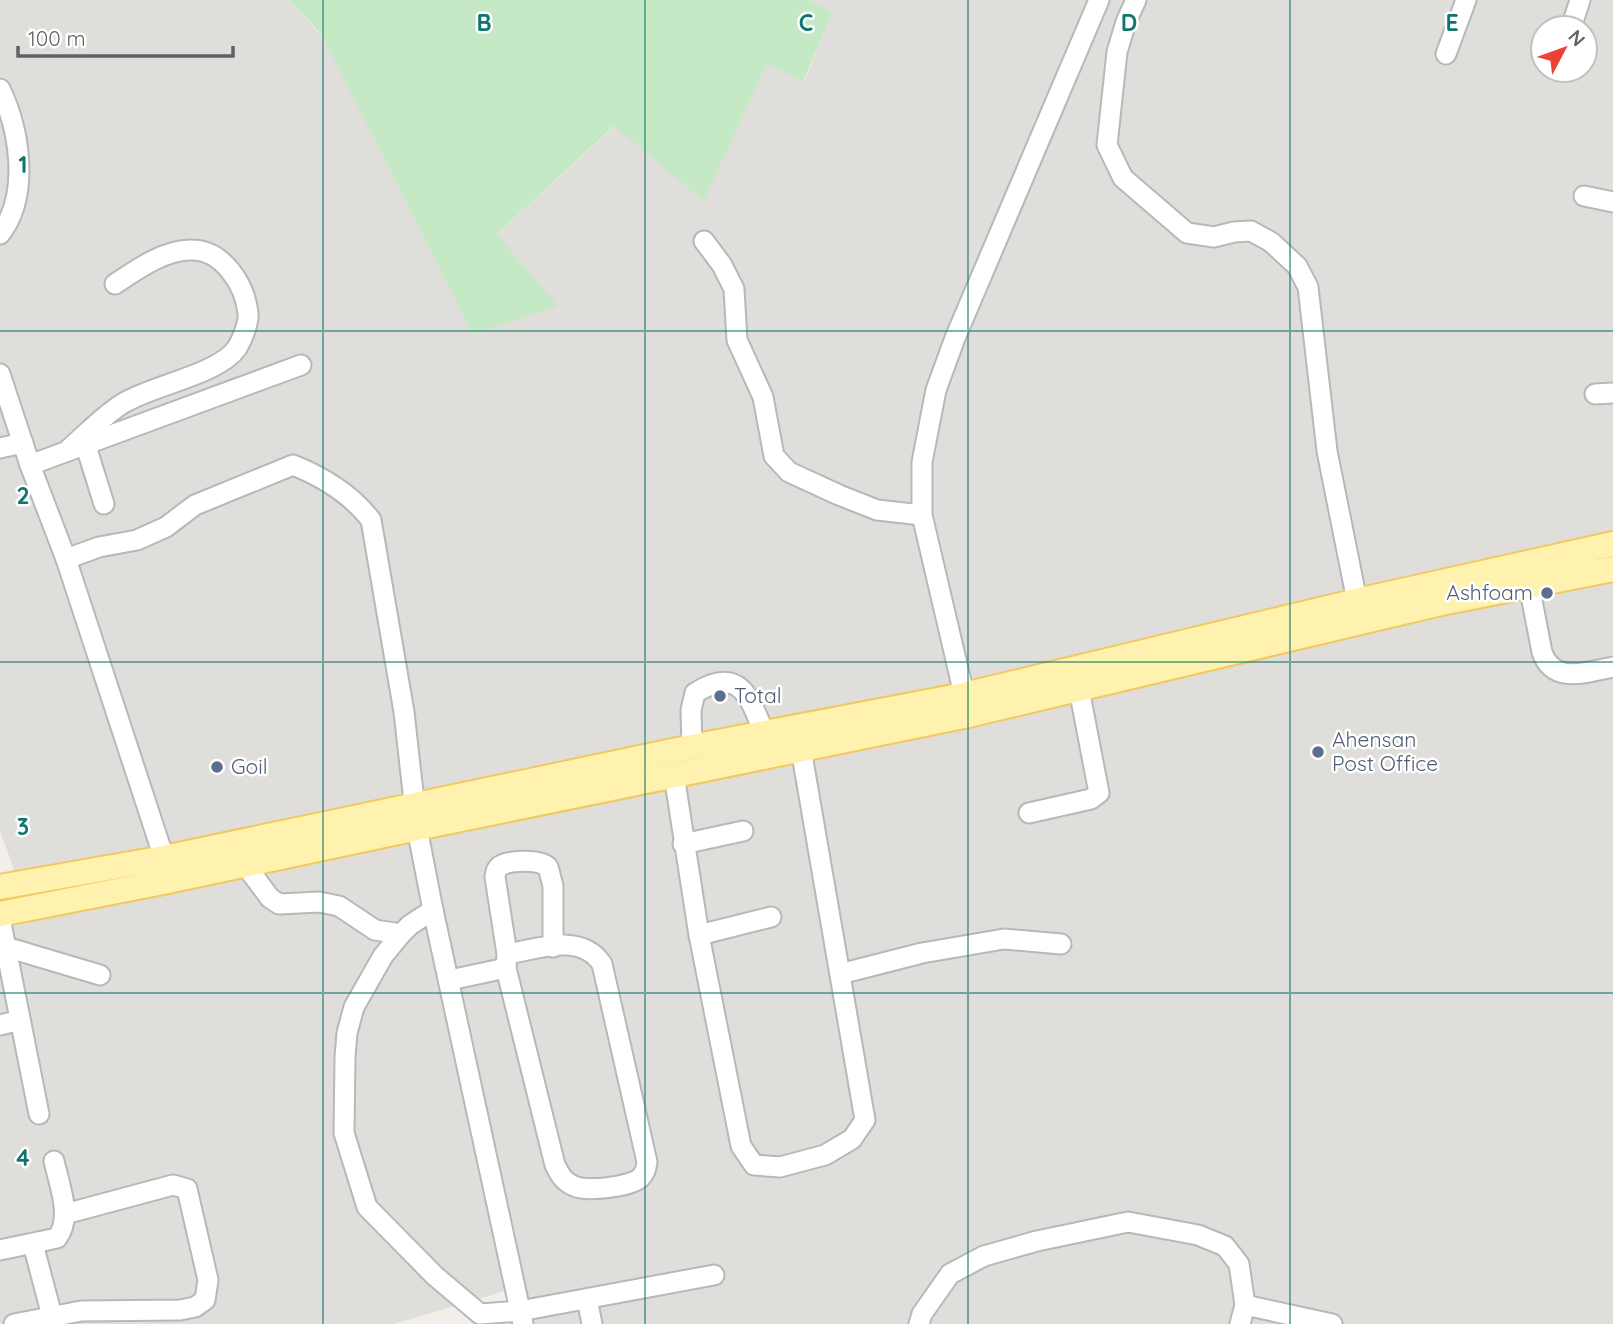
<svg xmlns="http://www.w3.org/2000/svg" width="1613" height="1324" viewBox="0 0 1613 1324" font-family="Quicksand,sans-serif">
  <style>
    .industrial { fill: #e0deda; fill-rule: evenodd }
    .green { fill: #c5e8c5 }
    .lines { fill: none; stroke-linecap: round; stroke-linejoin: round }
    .minor-casing { stroke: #b5b8bc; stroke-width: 23 }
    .major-casing { stroke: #f2c960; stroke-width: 28 }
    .minor { stroke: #fff; stroke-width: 19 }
    .major { stroke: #fff2af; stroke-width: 24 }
    .grid { fill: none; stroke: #0f766e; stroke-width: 2; stroke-opacity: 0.55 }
    .service-dot { fill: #5c6f8a; stroke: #fff; stroke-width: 2.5 }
    .labels { text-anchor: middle; stroke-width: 5; stroke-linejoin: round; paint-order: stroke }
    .service-label { font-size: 21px; fill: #4e5e75; stroke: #fff; text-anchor: start }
    .grid-label { font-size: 23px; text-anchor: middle; font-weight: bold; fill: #0f766e; stroke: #fff; stroke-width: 5; stroke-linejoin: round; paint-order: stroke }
  </style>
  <rect width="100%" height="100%" fill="#f1efe8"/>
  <path class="industrial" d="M0,0H290L558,305L496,235L615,126L704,200L767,64L804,82L833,12L810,0H1613V1324H533L525,1285L394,1324H0V929L28,923L11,861L0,831ZM1543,28H1585V70H1543Z"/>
  <path class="green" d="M290,0H810L833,12L803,82L767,64L704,201L614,126L497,234L558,306L473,334L322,35Z"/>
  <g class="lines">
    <g class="minor-casing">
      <g id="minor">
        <path d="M1136,0L1126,22L1117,52L1107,145L1123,178L1187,233L1214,237L1234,232L1251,231L1271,242L1297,266L1308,287L1327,451L1357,601"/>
        <path d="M1571,28L1580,0"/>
        <path d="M1446,54L1466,0"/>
        <path d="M0,89C20,130 30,196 0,234"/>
        <path d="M1584,196L1613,202"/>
        <path d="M704,241L722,265L734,289L737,340L763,397L774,456L789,472L839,495L877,510L922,515"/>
        <path d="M0,374L30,465L66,559L164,858"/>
        <path d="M1595,394L1613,393"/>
        <path d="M85,443L104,504"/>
        <path d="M0,448L23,443"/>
        <path d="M69,449C86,434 103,416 122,404C152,385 218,375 237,348C242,340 249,323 248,313C245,285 223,250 192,250C165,249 136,270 115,284"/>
        <path d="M30,465L301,365"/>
        <path d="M66,559L99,547L137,540L166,527L195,505L293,465C323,477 351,494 371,520L404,712L417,828L433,910L523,1324"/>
        <path d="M1529,585L1542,652C1553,685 1587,672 1613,667"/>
        <path d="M967,707L922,515V462L936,390L955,338L1099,0"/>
        <path d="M692,747L691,710L695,693C741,664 750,699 765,735"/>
        <path d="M674,775L699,935L741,1146L754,1165L780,1167L825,1155L852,1139L865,1120L801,749"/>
        <path d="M1029,813L1091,799L1099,793L1079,689"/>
        <path d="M683,844L743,831"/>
        <path d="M249,864L252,874L270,898L279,904L319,902L339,906L375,930L401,934"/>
        <path d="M433,910L410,925L401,934L383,956L354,1007L347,1033L345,1057L344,1133L367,1207L435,1276L480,1314L520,1311L714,1275"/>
        <path d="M0,918L39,1114"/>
        <path d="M699,935L771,917"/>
        <path d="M6,947L100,975"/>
        <path d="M507,954C538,949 581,932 602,964L647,1162C646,1169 645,1173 640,1178C630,1187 586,1192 574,1186C564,1182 560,1175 555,1165L506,968L507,954L495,877C496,872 495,870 500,866C510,860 540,859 548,867L553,886V947"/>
        <path d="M840,974L922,953L1004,939L1061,944"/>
        <path d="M450,980L506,968"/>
        <path d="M0,1025L20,1020"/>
        <path d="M33,1244L52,1316"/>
        <path d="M0,1250L57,1238C73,1218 59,1184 54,1161"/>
        <path d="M587,1299L592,1324"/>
        <path d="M14,1324L81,1311L180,1310L195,1307L205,1300L208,1280L187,1189L173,1185L65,1214"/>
        <path d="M919,1324L922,1314L950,1274L984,1256L1037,1241L1128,1222L1198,1235L1225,1246L1239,1264L1245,1305"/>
        <path d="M1240,1324L1245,1305L1332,1324"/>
      </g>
    </g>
    <g class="major-casing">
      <g id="major">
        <path d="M0,887L164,858L692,747L964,695L1357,601L1613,544"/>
        <path d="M0,914L168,881L417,828L968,715L1441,603L1613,569"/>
      </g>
    </g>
    <use href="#minor" class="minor"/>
    <use href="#major" class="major"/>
  </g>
  <path class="grid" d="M323,0V1324M645,0V1324M968,0V1324M1290,0V1324M0,331H1613M0,662H1613M0,993H1613"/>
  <g class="service-dot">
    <circle cx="1547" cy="593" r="7"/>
    <circle cx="720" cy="696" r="7"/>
    <circle cx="1318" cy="752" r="7"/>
    <circle cx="217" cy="767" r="7"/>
  </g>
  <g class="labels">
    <g class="service-label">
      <text x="1533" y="600" text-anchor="end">Ashfoam</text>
      <text x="734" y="703">Total</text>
      <text x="1332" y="747">Ahensan<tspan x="1332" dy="24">Post Office</tspan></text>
      <text x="231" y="774">Goil</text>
    </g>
  </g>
  <g class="grid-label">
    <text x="484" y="31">B</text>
    <text x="806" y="31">C</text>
    <text x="1129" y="31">D</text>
    <text x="1452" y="31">E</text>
    <text x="23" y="173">1</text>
    <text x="23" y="504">2</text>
    <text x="23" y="835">3</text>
    <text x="23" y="1166">4</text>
  </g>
  <g transform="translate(1564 49) rotate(49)"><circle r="33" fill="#ffffff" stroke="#bfc1c3" stroke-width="2"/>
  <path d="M0-5L12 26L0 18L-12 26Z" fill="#ea4335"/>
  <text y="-10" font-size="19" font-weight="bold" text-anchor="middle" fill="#5f6368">N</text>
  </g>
  <path d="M18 46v10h215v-10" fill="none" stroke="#5f6368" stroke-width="3.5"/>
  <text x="28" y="46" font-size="21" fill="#5f6368" stroke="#ffffff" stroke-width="5" paint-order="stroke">100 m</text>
</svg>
